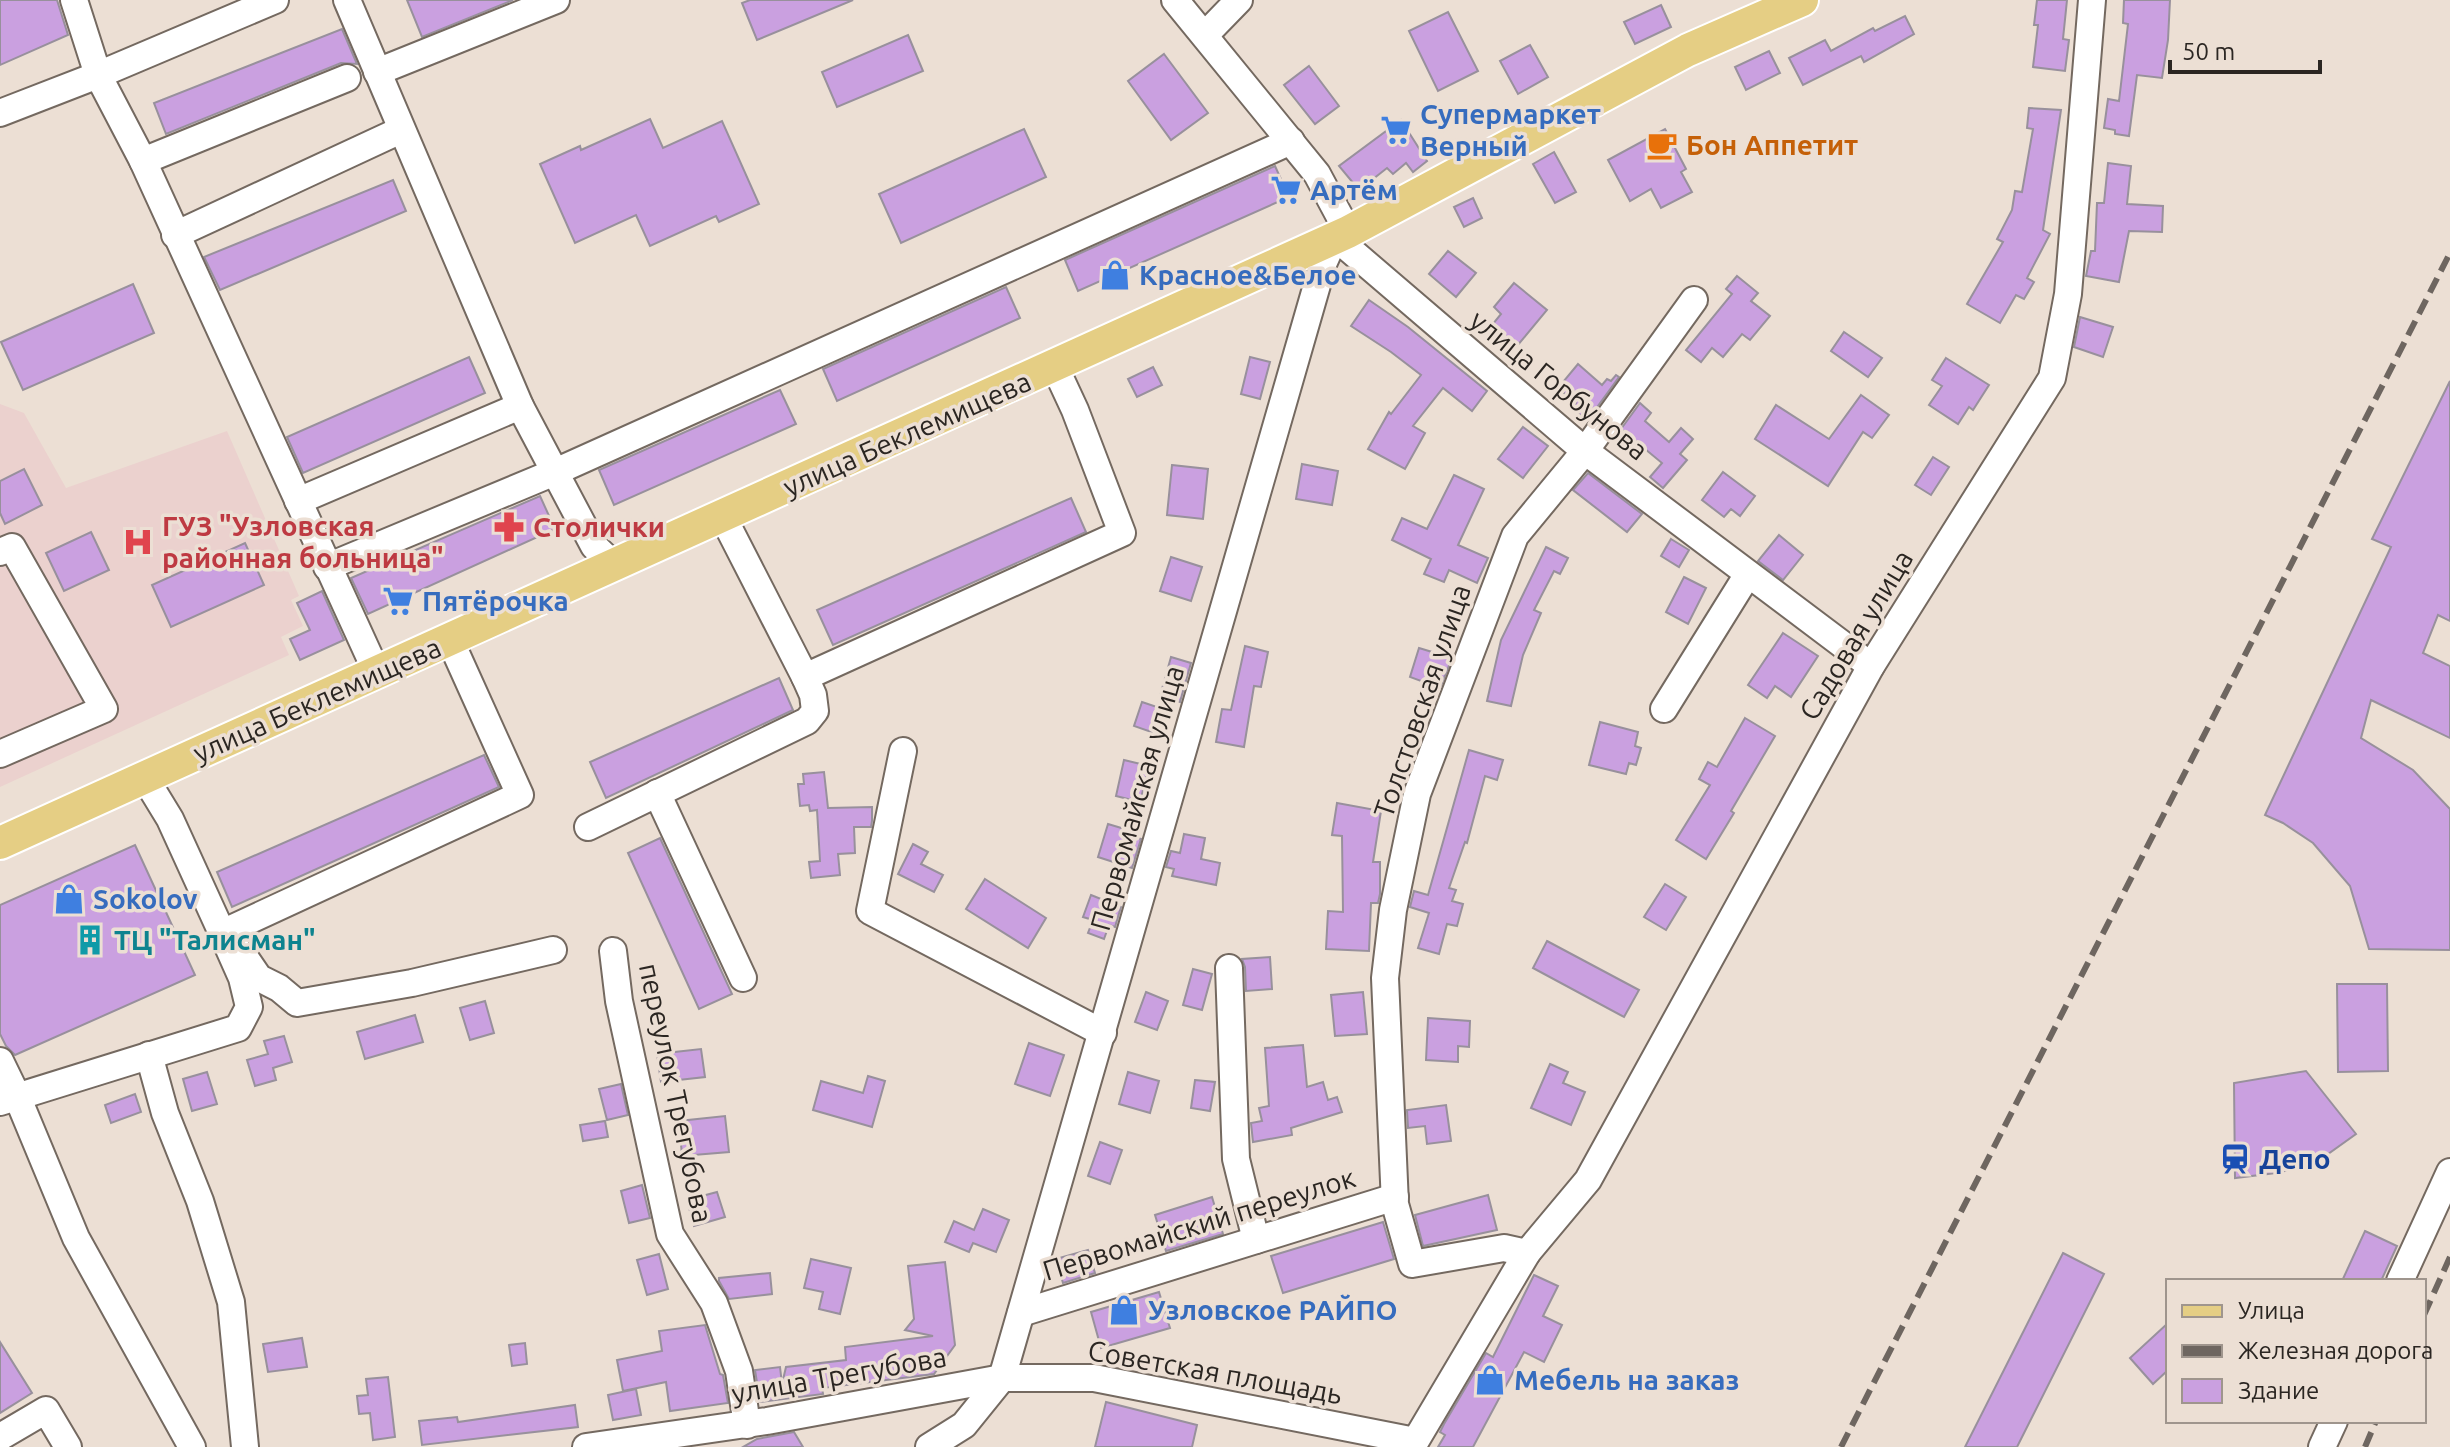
<svg xmlns="http://www.w3.org/2000/svg" width="2450" height="1447" viewBox="0 0 2450 1447" font-family="Ubuntu,sans-serif">
  <style>
    .medical { fill: #ebd1ce }
    .building { fill: #caa0e0; stroke: #98909c; stroke-width: 2 }
    .lines { fill: none; stroke-linecap: round; stroke-linejoin: round }
    .minor-casing { stroke: #746960; stroke-width: 30 }
    .major-casing { stroke: #fff; stroke-width: 36 }
    .minor { stroke: #fff; stroke-width: 26 }
    .major { stroke: #e5ce84; stroke-width: 32 }
    .rail { stroke: #6e6660; stroke-width: 6; stroke-dasharray: 16 8; stroke-linecap: butt }
    .labels { text-anchor: middle; stroke-width: 7; stroke-linejoin: round; paint-order: stroke }
    .shop-label { font-size: 28px; font-weight: bold; fill: #366cbe; stroke: #ecdfd4; text-anchor: start }
    .food-label { font-size: 28px; font-weight: bold; fill: #c56008; stroke: #ecdfd4; text-anchor: start }
    .street-label { font-size: 28px; fill: #2b2622; stroke: #ecdfd4 }
    .health-label { font-size: 28px; font-weight: bold; fill: #be3a42; stroke: #ecdfd4; text-anchor: start }
    .culture-label { font-size: 28px; font-weight: bold; fill: #0d838f; stroke: #ecdfd4; text-anchor: start }
    .transit-label { font-size: 28px; font-weight: bold; fill: #164399; stroke: #ecdfd4; text-anchor: start }
  </style>
  <rect width="100%" height="100%" fill="#ecdfd4"/>
  <path class="medical" d="M0,404L24,413L66,488L227,431L299,596L291,600L303,626L281,637L289,655L0,787Z"/>
  <g class="building">
    <path d="M0,0H57L68,35L0,65Z"/>
    <path d="M407,0H513L422,37Z"/>
    <path d="M750,0H853L757,40L742,3Z"/>
    <path d="M2037,0H2067L2063,39L2069,40L2065,71L2033,67L2038,25H2034Z"/>
    <path d="M2124,0H2170L2168,40L2162,78L2137,75L2129,136L2115,134V130L2104,128L2108,99L2119,101L2128,24L2123,23Z"/>
    <path d="M1661,5L1671,27L1635,44L1624,22Z"/>
    <path d="M1448,12L1478,71L1438,91L1409,31Z"/>
    <path d="M1905,16L1914,34L1864,62L1861,56L1803,85L1789,58L1825,40L1831,51L1873,28L1875,31Z"/>
    <path d="M342,29L357,64L341,63L166,134L154,103Z"/>
    <path d="M908,35L923,71L837,107L822,72Z"/>
    <path d="M1530,45L1548,77L1518,94L1500,61Z"/>
    <path d="M1769,51L1780,73L1746,90L1735,67Z"/>
    <path d="M1164,54L1208,113L1171,140L1128,81Z"/>
    <path d="M1309,66L1339,106L1315,124L1284,85Z"/>
    <path d="M2029,108L2061,110L2043,230L2050,234L2027,278L2034,282L2024,299L2016,295L2000,323L1967,304L2003,242L1997,239L2012,210L2015,191L2022,192L2033,129L2027,128Z"/>
    <path d="M650,119L663,148L722,121L759,204L719,222L716,216L650,246L636,215L575,243L540,164L580,146L581,150Z"/>
    <path d="M1401,120L1427,161L1413,172L1406,163L1393,174L1387,168L1359,190L1339,166Z"/>
    <path d="M1024,129L1046,177L901,243L879,194Z"/>
    <path d="M1665,129L1686,169L1681,172L1692,192L1661,208L1651,189L1630,201L1608,160Z"/>
    <path d="M1554,152L1576,192L1555,203L1533,164Z"/>
    <path d="M2108,163L2131,166L2127,204L2163,206L2162,232L2129,231L2119,282L2086,276L2091,251H2095L2097,203H2104Z"/>
    <path d="M1275,166L1289,197L1078,291L1065,260Z"/>
    <path d="M393,180L406,211L220,290L204,257Z"/>
    <path d="M1473,198L1482,218L1464,227L1454,207Z"/>
    <path d="M1448,251L1476,273L1456,297L1429,274Z"/>
    <path d="M1737,276L1758,293L1751,301L1770,316L1750,340L1742,334L1723,357L1712,348L1701,362L1686,350L1732,294L1726,289Z"/>
    <path d="M1514,283L1547,310L1517,346L1492,325L1501,314L1494,307Z"/>
    <path d="M133,284L154,333L23,390L1,342Z"/>
    <path d="M1006,287L1020,318L837,401L823,369Z"/>
    <path d="M1369,300L1408,327L1487,391L1472,411L1443,388L1413,426L1425,433L1405,469L1368,449L1389,412L1391,414L1421,375L1391,352L1351,326Z"/>
    <path d="M2080,317L2113,327L2103,357L2074,347Z"/>
    <path d="M1844,332L1882,358L1868,377L1831,351Z"/>
    <path d="M469,357L485,393L303,473L287,437Z"/>
    <path d="M1250,357L1270,362L1260,399L1241,394Z"/>
    <path d="M1946,358L1989,385L1973,410L1969,407L1958,424L1929,405L1942,386L1932,380Z"/>
    <path d="M1578,364L1602,385L1607,379L1611,381L1616,375L1619,377L1587,421L1572,408L1576,403L1558,388Z"/>
    <path d="M1153,367L1162,385L1137,397L1128,379Z"/>
    <path d="M2450,381V621L2438,615L2423,653L2450,666V738L2371,700L2361,738L2413,770L2450,809V950L2369,949L2350,886L2313,843L2283,823L2265,815L2391,547L2372,539Z"/>
    <path d="M780,390L796,424L614,505L599,470Z"/>
    <path d="M1861,395L1889,415L1872,438L1863,432L1828,486L1755,439L1776,405L1829,439Z"/>
    <path d="M1640,403L1651,413L1645,421L1669,442L1681,428L1693,439L1680,454L1687,460L1663,488L1650,477L1662,463L1621,429Z"/>
    <path d="M1523,427L1548,446L1523,478L1498,459Z"/>
    <path d="M1933,457L1949,467L1931,495L1915,485Z"/>
    <path d="M1302,464L1338,471L1332,505L1296,499Z"/>
    <path d="M1172,465L1208,469L1203,519L1167,515Z"/>
    <path d="M24,469L42,505L5,524L0,513V481Z"/>
    <path d="M1723,472L1755,496L1740,516L1731,509L1724,517L1702,500Z"/>
    <path d="M1588,473L1642,514L1627,532L1573,490Z"/>
    <path d="M1454,475L1484,489L1458,545L1488,558L1477,583L1449,570L1444,582L1424,574L1431,559L1392,540L1402,518L1427,529Z"/>
    <path d="M540,496L555,529L368,614L351,578Z"/>
    <path d="M1071,498L1086,532L833,645L817,610Z"/>
    <path d="M91,532L109,570L64,591L46,553Z"/>
    <path d="M1779,535L1803,555L1783,580L1758,561Z"/>
    <path d="M1671,539L1689,550L1679,567L1661,556Z"/>
    <path d="M245,543L264,585L171,627L152,585Z"/>
    <path d="M1546,547L1568,558L1560,574L1554,571L1534,610L1541,613L1523,655L1511,706L1487,701L1501,640Z"/>
    <path d="M1171,557L1202,567L1191,601L1160,591Z"/>
    <path d="M1684,577L1706,588L1688,624L1666,612Z"/>
    <path d="M322,591L344,640L300,660L290,639L310,630L297,603Z"/>
    <path d="M1783,633L1818,656L1791,697L1775,686L1767,698L1748,685Z"/>
    <path d="M1245,646L1268,652L1261,687L1254,686L1244,747L1216,742L1222,709L1231,710Z"/>
    <path d="M1419,648L1452,658L1440,688L1410,677Z"/>
    <path d="M1171,657L1191,663L1180,702L1160,696Z"/>
    <path d="M779,678L793,710L606,798L590,762Z"/>
    <path d="M1142,702L1166,710L1157,734L1134,726Z"/>
    <path d="M1745,718L1775,736L1731,811L1734,813L1706,859L1676,840L1710,785L1699,779L1708,762L1717,767Z"/>
    <path d="M1600,722L1638,732L1635,746L1641,748L1636,765L1629,763L1626,774L1589,765Z"/>
    <path d="M1469,750L1503,760L1497,780L1485,776L1467,843L1465,842L1449,888L1456,890L1452,901L1463,904L1457,926L1447,924L1439,954L1418,948L1429,913L1410,907L1414,891L1428,895Z"/>
    <path d="M484,755L499,787L232,907L217,872Z"/>
    <path d="M1124,760L1149,766L1140,802L1116,796Z"/>
    <path d="M824,772L828,808L872,807V821L871,827H854L855,853L838,854L840,875L811,878L809,862L820,861L817,810L810,811L809,805L800,806L798,784H804L803,774Z"/>
    <path d="M1337,803L1381,811L1373,862H1380V894L1378,903H1371L1369,951L1326,949L1328,911L1343,912L1342,836L1332,835Z"/>
    <path d="M1108,824L1128,830L1127,835L1141,839L1132,868L1098,857Z"/>
    <path d="M1184,834L1205,838L1201,859L1220,863L1216,885L1172,876L1174,869L1166,867L1171,851L1180,853Z"/>
    <path d="M660,838L732,994L699,1009L628,853Z"/>
    <path d="M913,844L928,852L921,864L943,875L934,892L898,874Z"/>
    <path d="M135,845L195,975L15,1055L6,1046L0,1034V905Z"/>
    <path d="M985,879L1046,918L1028,948L966,909Z"/>
    <path d="M1665,884L1686,897L1666,930L1644,917Z"/>
    <path d="M1091,895L1121,907L1115,927L1109,925L1104,939L1088,933L1093,920L1083,917Z"/>
    <path d="M1547,941L1639,990L1624,1017L1533,968Z"/>
    <path d="M1270,957L1272,989L1246,991L1245,967L1242,959Z"/>
    <path d="M1193,969L1212,974L1202,1010L1183,1005Z"/>
    <path d="M2337,984H2387L2388,1071L2338,1072Z"/>
    <path d="M1146,992L1168,1001L1157,1030L1135,1022Z"/>
    <path d="M1363,992L1367,1034L1335,1036L1331,995Z"/>
    <path d="M485,1001L494,1033L470,1040L460,1008Z"/>
    <path d="M415,1015L423,1042L365,1059L357,1032Z"/>
    <path d="M1428,1018L1470,1021L1469,1047L1458,1046V1062L1426,1060Z"/>
    <path d="M284,1036L292,1062L273,1068L276,1080L255,1086L247,1060L268,1054L264,1041Z"/>
    <path d="M1029,1043L1064,1055L1050,1096L1015,1084Z"/>
    <path d="M1303,1045L1307,1087L1323,1082L1328,1100L1337,1097L1342,1112L1291,1128L1292,1135L1253,1142L1251,1123L1262,1121L1259,1108L1269,1106L1265,1048Z"/>
    <path d="M701,1049L705,1077L661,1082L657,1054Z"/>
    <path d="M1550,1064L1568,1072L1563,1083L1585,1092L1571,1125L1531,1108Z"/>
    <path d="M2306,1071L2356,1134L2314,1164L2276,1173L2235,1178L2234,1083Z"/>
    <path d="M207,1072L217,1104L192,1111L183,1079Z"/>
    <path d="M1128,1072L1159,1081L1150,1113L1119,1104Z"/>
    <path d="M868,1076L885,1081L872,1127L813,1110L821,1081L863,1093Z"/>
    <path d="M1195,1080L1215,1082L1210,1111L1191,1108Z"/>
    <path d="M621,1084L628,1115L607,1120L599,1089Z"/>
    <path d="M135,1094L141,1112L111,1123L105,1105Z"/>
    <path d="M1446,1105L1451,1141L1427,1144L1425,1126L1408,1128L1407,1110Z"/>
    <path d="M725,1116L729,1152L682,1156L679,1121Z"/>
    <path d="M605,1121L608,1137L583,1141L580,1125Z"/>
    <path d="M1100,1142L1122,1150L1110,1184L1088,1176Z"/>
    <path d="M642,1185L650,1218L629,1223L621,1191Z"/>
    <path d="M717,1192L725,1217L694,1226L687,1200Z"/>
    <path d="M1488,1195L1497,1230L1423,1246L1415,1215Z"/>
    <path d="M1212,1197L1223,1234L1166,1251L1155,1215Z"/>
    <path d="M983,1209L1009,1220L996,1252L973,1243L969,1252L945,1242L954,1221L974,1230Z"/>
    <path d="M1383,1222L1394,1259L1283,1293L1271,1256Z"/>
    <path d="M2365,1231L2397,1246L2381,1281H2342Z"/>
    <path d="M1088,1250L1095,1273L1063,1283L1056,1259Z"/>
    <path d="M2063,1253L2104,1274L2017,1447H1965Z"/>
    <path d="M659,1254L668,1289L647,1295L637,1260Z"/>
    <path d="M811,1259L851,1268L840,1314L819,1309L823,1292L804,1288Z"/>
    <path d="M945,1262L955,1345L934,1374L822,1388L823,1394L760,1402L755,1370L780,1367L782,1384L786,1367L846,1360L845,1347L933,1336L905,1330L914,1319L908,1266Z"/>
    <path d="M770,1273L772,1294L729,1299L719,1281V1278Z"/>
    <path d="M1534,1275L1558,1286L1543,1316L1562,1325L1544,1362L1524,1352L1473,1447H1438L1445,1435L1440,1432L1444,1424L1486,1353L1493,1357Z"/>
    <path d="M1159,1292L1170,1328L1101,1348L1091,1312Z"/>
    <path d="M2168,1323V1370L2153,1384L2130,1358Z"/>
    <path d="M705,1325L720,1374L723,1375L728,1403L670,1411L666,1382L623,1391L617,1360L662,1351L659,1331Z"/>
    <path d="M302,1338L307,1367L268,1372L263,1344Z"/>
    <path d="M0,1342L32,1393L0,1413Z"/>
    <path d="M525,1343L527,1364L512,1366L509,1345Z"/>
    <path d="M388,1377L395,1437L373,1440L370,1413L359,1414L357,1396L368,1395L366,1379Z"/>
    <path d="M636,1389L641,1415L613,1420L608,1395Z"/>
    <path d="M1106,1402L1197,1425L1192,1447H1095Z"/>
    <path d="M575,1405L578,1427L422,1445L419,1421L457,1417L458,1422Z"/>
    <path d="M794,1432L803,1447H743L757,1439Z"/>
  </g>
  <g class="lines">
    <g class="minor-casing">
      <g id="minor">
        <path d="M74,0L98,75L143,161L377,673"/>
        <path d="M347,0L520,406L594,546L615,566"/>
        <path d="M1175,0L1317,174L1348,232"/>
        <path d="M1205,35L1239,0"/>
        <path d="M377,72L556,0"/>
        <path d="M0,113L98,75L275,0"/>
        <path d="M143,161L347,78"/>
        <path d="M175,235L401,130"/>
        <path d="M298,501L520,406"/>
        <path d="M0,552L12,547L104,709L0,754"/>
        <path d="M327,567L555,472L1291,141"/>
        <path d="M805,677L1122,533L1075,410L1055,367"/>
        <path d="M1664,709L1748,574"/>
        <path d="M903,751L870,911L1103,1033"/>
        <path d="M145,778L170,819L222,933L246,959L259,978L279,988L297,1003L412,983L553,950"/>
        <path d="M657,793L743,978"/>
        <path d="M588,827L807,721L815,711L813,695L805,677L723,517"/>
        <path d="M613,951L619,1001L670,1234L714,1303L739,1371L747,1425"/>
        <path d="M1229,968L1236,1159L1256,1240"/>
        <path d="M149,1055L165,1113L200,1201L231,1302L245,1447"/>
        <path d="M0,1061L17,1096L76,1238L192,1447"/>
        <path d="M0,1102L238,1028L249,1007L242,978L222,933L520,795L450,640"/>
        <path d="M1527,1253L1504,1248L1412,1264L1395,1204L1385,978L1393,910L1417,794L1515,536L1585,451L1694,300"/>
        <path d="M2400,1281L2450,1172"/>
        <path d="M1021,1313L1395,1197"/>
        <path d="M0,1437L46,1410L68,1447"/>
        <path d="M586,1447L767,1421L1002,1378H1094L1415,1441"/>
        <path d="M929,1447L964,1425L1002,1378L1323,264L1335,237L1585,451L1871,666"/>
        <path d="M1412,1447L1527,1253L1588,1180L1871,666L2052,378L2068,294L2092,0"/>
        <path d="M2322,1447L2334,1421"/>
      </g>
    </g>
    <g class="major-casing">
      <path id="major" d="M0,843L1348,232L1688,50L1802,0"/>
    </g>
    <use href="#minor" class="minor"/>
    <use href="#major" class="major"/>
    <g class="rail">
      <path d="M2424,1315L2450,1257"/>
      <path d="M1841,1447L2450,253"/>
      <path d="M2365,1447L2376,1421"/>
    </g>
  </g>
  <defs>
    <g id="supermarket-bare" transform="scale(2.4)"><path d="M-6-5.5h2.5l.6 2H6L4.5 2H-2.5L-4.4-4H-6ZM-1.5 3.2a1.3 1.3 0 1 0 .1 0ZM3 3.2a1.3 1.3 0 1 0 .1 0Z" fill="#3f7fe0" stroke="#ecdfd4" stroke-width="2.5" paint-order="stroke"/></g>
    <g id="cafe-bare" transform="scale(2.4)"><path d="M-5.5-4.5H6V0H3Q3 3.5 0 3.5H-2.5Q-5.5 3.5-5.5 0ZM3-3.2v2h1.7v-2ZM-6 4.5H4V6H-6Z" fill="#e8710a" stroke="#ecdfd4" stroke-width="2.5" paint-order="stroke"/></g>
    <g id="shop-bare" transform="scale(2.4)"><path d="M-5-2.5h2.3a2.7 3.5 0 0 1 5.4 0H5L5.5 6h-11ZM-1.5-2.5h3a1.5 2.3 0 0 0-3 0Z" fill="#3f7fe0" stroke="#ecdfd4" stroke-width="2.5" paint-order="stroke"/></g>
    <g id="pharmacy-bare" transform="scale(2.4)"><path d="M-2-6h4v4h4v4h-4v4h-4v-4h-4v-4h4Z" fill="#e0444e" stroke="#ecdfd4" stroke-width="2.5" paint-order="stroke"/></g>
    <g id="hospital-bare" transform="scale(2.4)"><path d="M-5-5h3v3.5h4V-5h3V5h-3V1.5h-4V5h-3Z" fill="#e0444e" stroke="#ecdfd4" stroke-width="2.5" paint-order="stroke"/></g>
    <g id="building-bare" transform="scale(2.4)"><path d="M-4-6H4V6H1V3H-1V6H-4ZM-2.5-4.3h1.7v1.8h-1.7ZM.8-4.3h1.7v1.8H.8ZM-2.5-1h1.7V.8h-1.7ZM.8-1h1.7V.8H.8Z" fill="#0f9aa8" stroke="#ecdfd4" stroke-width="2.5" paint-order="stroke"/></g>
    <g id="station-bare" transform="scale(2.4)"><path d="M-3-6H3Q5-6 5-4V2Q5 4 3 4L4.5 6H3L1.5 4h-3L-3 6H-4.5L-3 4Q-5 4-5 2V-4Q-5-6-3-6ZM-3.5-4v3h7v-3ZM-3.5 1v1.5H-2V1ZM2 1v1.5H3.5V1Z" fill="#1a4fb4" stroke="#ecdfd4" stroke-width="2.5" paint-order="stroke"/></g>
  </defs>
  <g fill-rule="evenodd">
    <use href="#supermarket-bare" x="1396" y="130"/>
    <use href="#cafe-bare" x="1662" y="145"/>
    <use href="#supermarket-bare" x="1286" y="190"/>
    <use href="#shop-bare" x="1115" y="275"/>
    <use href="#pharmacy-bare" x="509" y="527"/>
    <use href="#hospital-bare" x="138" y="542"/>
    <use href="#supermarket-bare" x="398" y="601"/>
    <use href="#shop-bare" x="69" y="899"/>
    <use href="#building-bare" x="90" y="940"/>
    <use href="#station-bare" x="2235" y="1159"/>
    <use href="#shop-bare" x="1124" y="1310"/>
    <use href="#shop-bare" x="1490" y="1380"/>
  </g>
  <g class="labels">
    <g class="shop-label">
      <text x="1420" y="124">Супермаркет<tspan x="1420" dy="32">Верный</tspan></text>
      <text x="1310" y="200">Артём</text>
      <text x="1139" y="285">Красное&amp;Белое</text>
      <text x="422" y="611">Пятёрочка</text>
      <text x="93" y="909">Sokolov</text>
      <text x="1148" y="1320">Узловское РАЙПО</text>
      <text x="1514" y="1390">Мебель на заказ</text>
    </g>
    <g class="food-label">
      <text x="1686" y="155">Бон Аппетит</text>
    </g>
    <g class="street-label">
      <text transform="translate(1559 385) rotate(39)" y="10">улица Горбунова</text>
      <text transform="translate(907 434) rotate(-24)" y="10">улица Беклемищева</text>
      <text transform="translate(1856 635) rotate(-59)" y="10">Садовая улица</text>
      <text transform="translate(317 700) rotate(-24)" y="10">улица Беклемищева</text>
      <text transform="translate(1422 701) rotate(-71)" y="10">Толстовская улица</text>
      <text transform="translate(1137 798) rotate(-74)" y="10">Первомайская улица</text>
      <text transform="translate(676 1093) rotate(78)" y="10">переулок Трегубова</text>
      <text transform="translate(1199 1224) rotate(-17)" y="10">Первомайский переулок</text>
      <text transform="translate(1215 1372) rotate(10)" y="10">Советская площадь</text>
      <text transform="translate(839 1375) rotate(-10)" y="10">улица Трегубова</text>
    </g>
    <g class="health-label">
      <text x="162" y="536">ГУЗ "Узловская<tspan x="162" dy="32">районная больница"</tspan></text>
      <text x="533" y="537">Столички</text>
    </g>
    <g class="culture-label">
      <text x="114" y="950">ТЦ "Талисман"</text>
    </g>
    <g class="transit-label">
      <text x="2259" y="1169">Депо</text>
    </g>
  </g>
  <rect x="2166" y="1279" width="260" height="144" fill="#ecdfd4" stroke="#9f958d" stroke-width="2"/>
  <rect x="2182" y="1305" width="40" height="12" fill="#e5ce84" stroke="#9f958d" stroke-width="2"/>
  <text x="2238" y="1319" font-size="24" fill="#2b2622">Улица</text>
  <rect x="2182" y="1345" width="40" height="12" fill="#6e6660" stroke="#9f958d" stroke-width="2"/>
  <text x="2238" y="1359" font-size="24" fill="#2b2622">Железная дорога</text>
  <rect x="2182" y="1379" width="40" height="24" fill="#caa0e0" stroke="#9f958d" stroke-width="2"/>
  <text x="2238" y="1399" font-size="24" fill="#2b2622">Здание</text>
  <path d="M2170 60v12h150v-12" fill="none" stroke="#2b2622" stroke-width="4"/>
  <text x="2182" y="60" font-size="24" fill="#2b2622" stroke="#ecdfd4" stroke-width="6" paint-order="stroke">50 m</text>
</svg>
